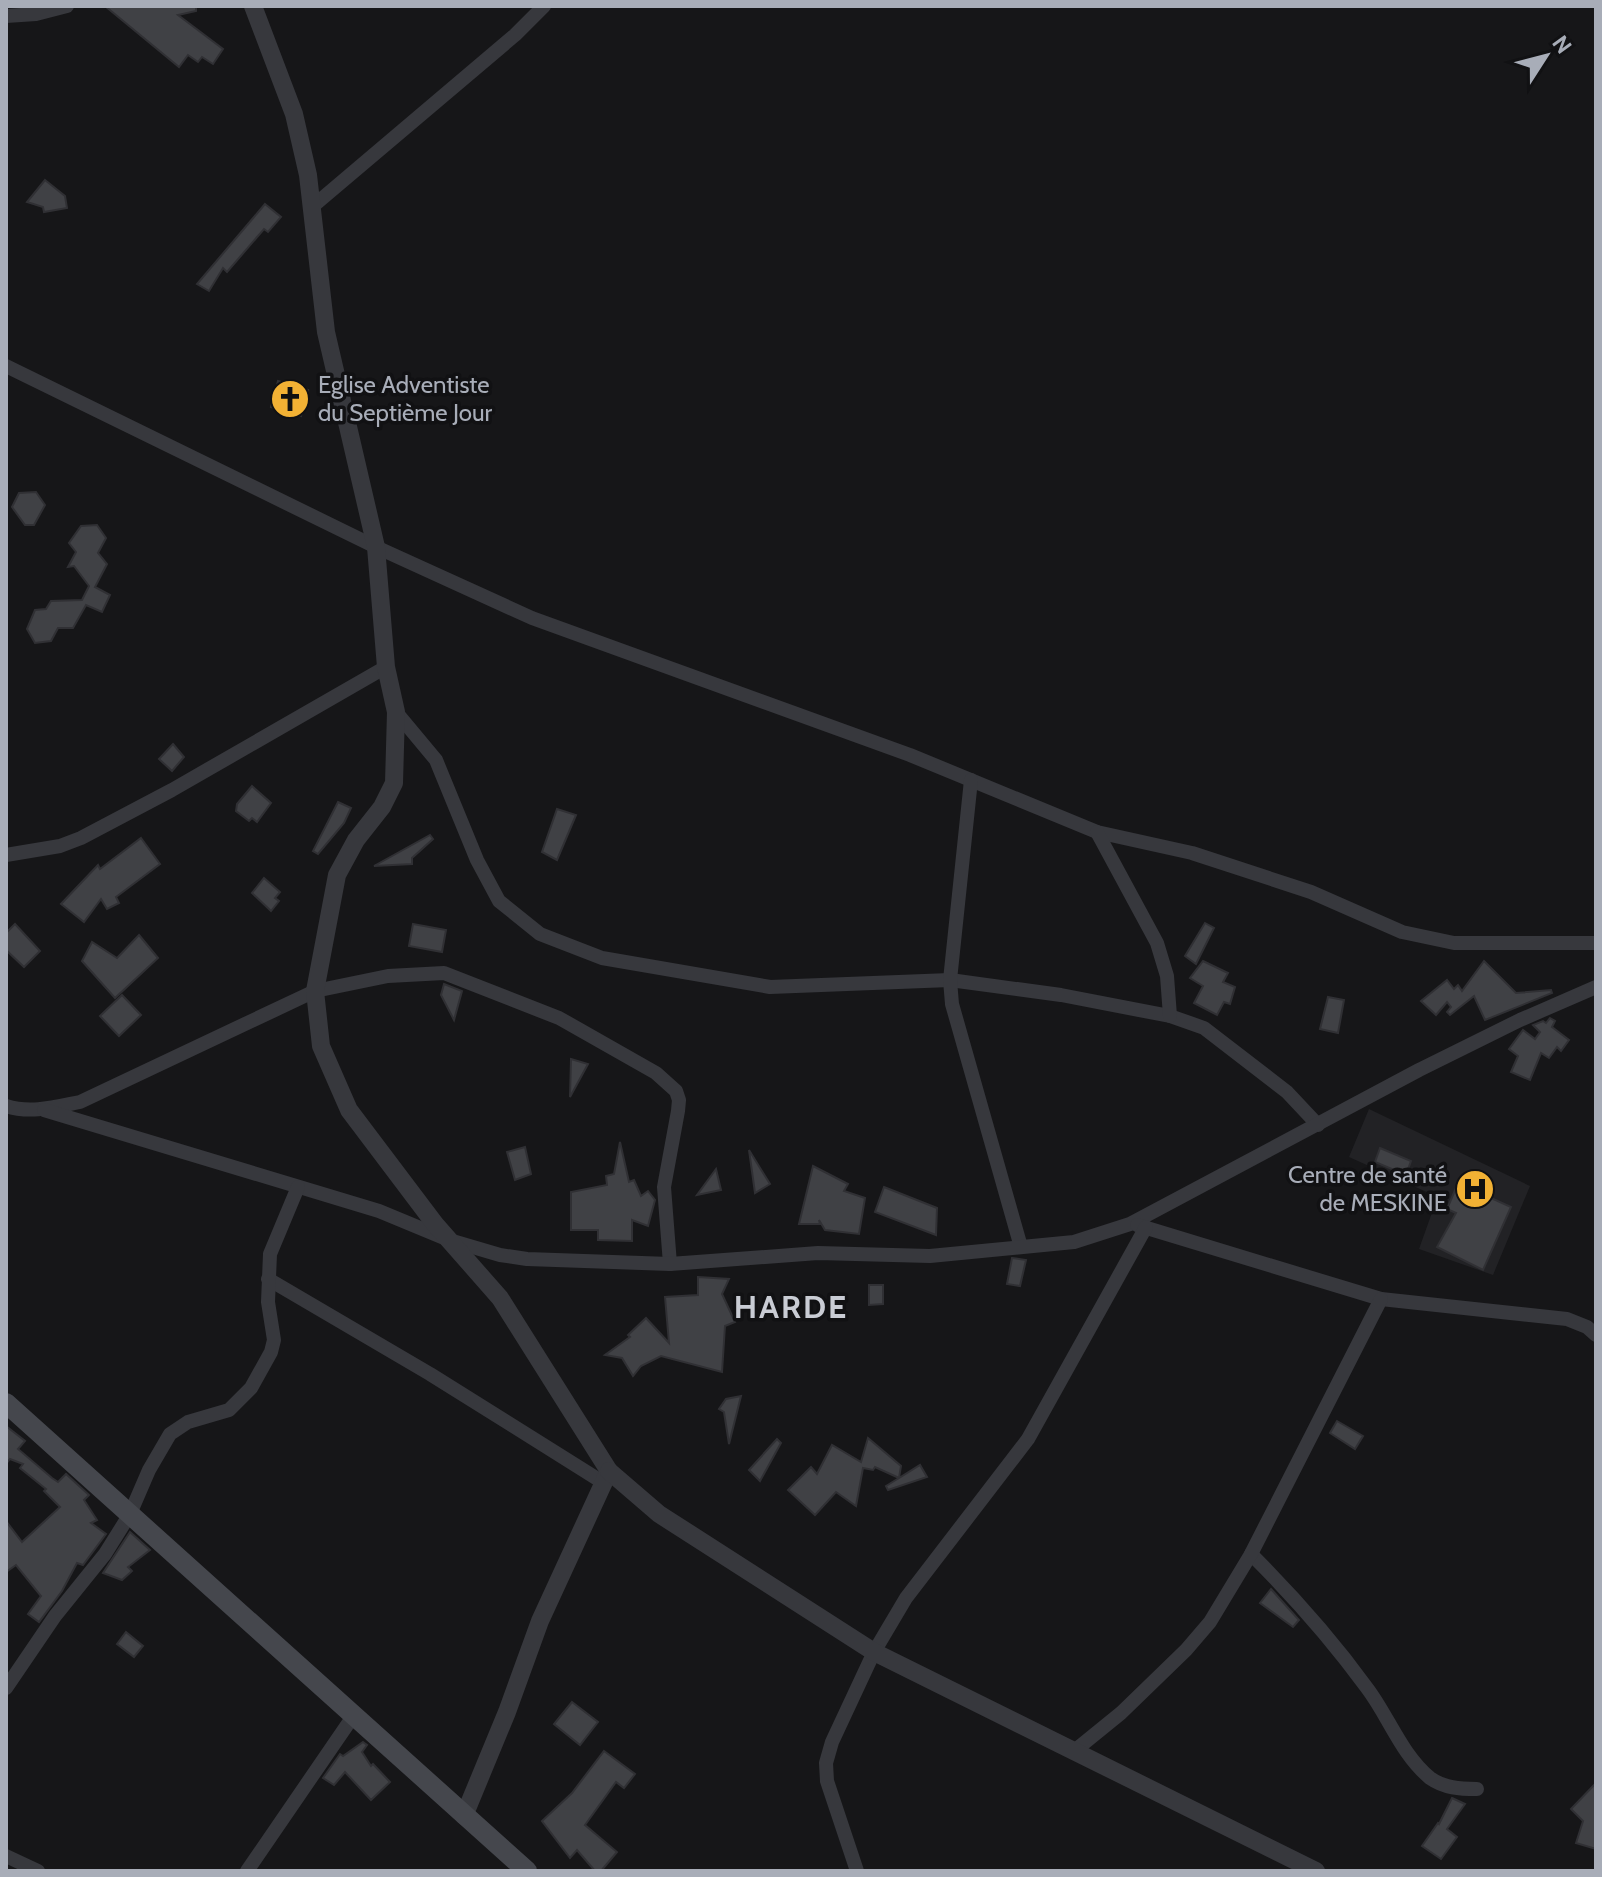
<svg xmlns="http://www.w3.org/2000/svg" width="1602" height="1877" viewBox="0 0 1602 1877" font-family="Cabin,sans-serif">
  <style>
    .built { fill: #222225 }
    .building { fill: #404145; stroke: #303034; stroke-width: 2 }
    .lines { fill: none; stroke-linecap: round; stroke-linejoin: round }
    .minor { stroke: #37383d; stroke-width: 14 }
    .tertiary { stroke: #37383d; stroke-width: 18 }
    .secondary { stroke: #45474d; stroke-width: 20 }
    .labels { text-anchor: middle; stroke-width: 7; stroke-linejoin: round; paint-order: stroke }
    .poi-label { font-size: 24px; fill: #a8adb8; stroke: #111113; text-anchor: start }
    .district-label { font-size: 32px; font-weight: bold; letter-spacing: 2px; fill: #c9ccd4; stroke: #111113 }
  </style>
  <rect width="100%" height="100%" fill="#161618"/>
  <path class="built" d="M1369,1109L1530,1186L1493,1275L1419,1249L1434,1207L1429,1193L1349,1157Z"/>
  <g class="building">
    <path d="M105,6H196V11L178,15L223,49L213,64L202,57L198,62L188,55L179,67Z"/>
    <path d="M45,180L65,196L67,208L44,212L43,207L27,202Z"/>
    <path d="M265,204L281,217L268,232L264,229L227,272L223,268L209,291L197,284Z"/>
    <path d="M278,381L308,390L301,416L271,407Z"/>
    <path d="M36,492L45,505L34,525H25L12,507L19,493Z"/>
    <path d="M97,525L106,538L98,553L107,564L95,587L110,595L102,612L86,605L73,628H58L51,641L35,643L27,629L35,610L46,609L51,601L82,600L89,586L74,566L68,567L76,552L69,543L81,526Z"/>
    <path d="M173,744L184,757L172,771L159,759Z"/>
    <path d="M252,786L271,803L257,822L252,818L249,821L236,811L237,804Z"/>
    <path d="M338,802L351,808L344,823L318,854L313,851Z"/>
    <path d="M557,809L576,815L557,860L542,852Z"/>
    <path d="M430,835L433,839L412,858V864L374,866Z"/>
    <path d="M141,838L160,864L116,897L119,903L107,909L101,899L84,922L61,904L98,865L100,869Z"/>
    <path d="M264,878L280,892L275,898L279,901L271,911L252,893Z"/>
    <path d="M1205,923L1214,928L1196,964L1185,956Z"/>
    <path d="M15,924L40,951L24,967L6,950V933Z"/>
    <path d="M413,924L446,930L442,952L409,946Z"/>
    <path d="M139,935L158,958L115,998L82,961L92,942L117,958Z"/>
    <path d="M1203,961L1228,973L1223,982L1235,987L1230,1004L1224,1002L1217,1015L1194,1003L1203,986L1190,978Z"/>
    <path d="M1484,961L1516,993L1551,990L1552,993L1485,1020L1474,996L1450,1015L1447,1012L1451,1007L1447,1002L1436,1015L1421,1001L1447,980L1454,989L1458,985L1462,991Z"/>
    <path d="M444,984L462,991L454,1020L441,995Z"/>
    <path d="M122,995L141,1015L119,1036L100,1016Z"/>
    <path d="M1328,997L1344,1000L1338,1033L1320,1029Z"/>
    <path d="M1550,1018L1555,1021L1552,1027L1569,1040L1561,1051L1557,1047L1549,1058L1541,1053L1530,1080L1511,1072L1518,1056L1509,1049L1523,1030L1535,1039L1540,1032L1533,1025L1543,1021L1546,1023Z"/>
    <path d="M571,1059L588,1064L570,1097Z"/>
    <path d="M620,1142L629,1182L634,1180L641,1196L648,1191L655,1200L648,1226L632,1220V1241L598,1240V1230H571V1192L607,1185L606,1176L614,1174Z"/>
    <path d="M525,1147L531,1174L515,1180L507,1152Z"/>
    <path d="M1380,1148L1411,1161L1406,1175L1375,1162Z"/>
    <path d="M749,1150L770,1184L755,1193Z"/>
    <path d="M813,1166L848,1184L844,1191L865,1198L859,1234L825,1230L819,1220L820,1224H799Z"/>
    <path d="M716,1169L721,1190L697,1195Z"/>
    <path d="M1458,1183L1511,1207L1483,1270L1437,1247L1456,1213L1447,1209Z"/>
    <path d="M884,1187L937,1208L936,1235L875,1212Z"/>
    <path d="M1012,1258L1026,1260L1020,1286L1007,1284Z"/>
    <path d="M698,1277L729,1279L722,1294L735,1322L725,1326L722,1372L661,1356L641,1366L633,1376L622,1358L605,1355L630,1337L628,1335L646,1318L669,1343L665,1297L698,1295Z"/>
    <path d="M869,1285H883V1304L869,1305Z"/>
    <path d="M741,1396L729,1444L724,1412L719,1409L726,1399Z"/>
    <path d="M1337,1421L1363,1436L1355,1449L1330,1433Z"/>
    <path d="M6,1426L25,1441L18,1449L52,1478L58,1482L66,1474L89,1495L84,1500L97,1520L91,1523L106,1534L83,1565L77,1563L62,1591L39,1622L28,1614L41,1596L16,1565L6,1572V1521L22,1542L60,1507L44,1491L46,1489L20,1468L23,1464L10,1459L6,1464Z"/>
    <path d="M868,1438L901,1466L899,1478L920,1465L927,1477L888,1490L886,1486L899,1478L875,1467L873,1470L863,1468L856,1506L836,1492L815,1515L788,1490L811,1467L817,1474L832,1445L861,1462Z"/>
    <path d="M777,1439L781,1443L760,1481L749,1470Z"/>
    <path d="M130,1532L150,1550L128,1567L132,1571L122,1580L103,1573Z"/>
    <path d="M1271,1589L1299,1620L1293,1627L1260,1603Z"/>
    <path d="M126,1632L143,1646L134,1657L117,1644Z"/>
    <path d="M572,1702L598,1722L580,1745L554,1724Z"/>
    <path d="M363,1742L367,1745L362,1752L371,1766L373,1764L390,1782L371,1800L345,1772L334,1785L323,1778L340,1754L343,1756Z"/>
    <path d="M604,1751L635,1774L624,1788L616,1782L585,1825L617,1852L601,1871H595L577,1850L570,1858L542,1821L572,1793Z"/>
    <path d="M1596,1783V1849L1576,1843L1583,1821L1571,1809Z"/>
    <path d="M1452,1798L1465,1804L1447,1829L1457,1837L1441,1859L1422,1846L1438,1823L1439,1824Z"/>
  </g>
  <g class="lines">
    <g class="minor">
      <path d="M6,16L36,14L67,6"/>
      <path d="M312,207L515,35L544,6"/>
      <path d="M6,366L376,547L532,618L910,755L1097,832L1192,853L1311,892L1402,932L1454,943H1596"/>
      <path d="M396,712L436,760L477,860L499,901L540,934L602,958L770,987L950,980L1061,995L1170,1016L1204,1028L1287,1092L1318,1125"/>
      <path d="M971,780L950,980L952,1004L1021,1247"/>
      <path d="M1097,832L1157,943L1167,976L1170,1016"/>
      <path d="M6,855L60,846L81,838L172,790L386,667"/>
      <path d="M6,1106C31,1114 55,1107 80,1102L315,991L388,976L444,973L559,1018L656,1073L676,1091L679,1100L678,1111L664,1187L670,1264"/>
      <path d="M44,1110L379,1211L449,1240L500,1255L527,1259L670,1264L818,1253L930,1256L1074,1242L1130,1224L1419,1070L1520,1020L1596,987"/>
      <path d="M1137,1225L1381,1299L1567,1319L1587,1327L1596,1335"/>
      <path d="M268,1279L430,1374L604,1483"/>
      <path d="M1251,1554C1293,1596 1332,1640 1367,1688C1389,1717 1401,1754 1430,1778C1444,1788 1460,1789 1477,1789"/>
      <path d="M6,1688L55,1616L105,1554L130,1514L149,1470L170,1434L188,1422L229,1410L251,1388L271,1352L274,1340L268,1302L270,1254L298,1187"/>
      <path d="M1073,1752L1121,1713L1186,1650L1210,1622L1251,1554L1381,1299"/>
      <path d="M6,1856L38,1871"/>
      <path d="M247,1871L354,1715"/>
      <path d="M857,1871L827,1781L826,1763L832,1742L874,1652L906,1598L1028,1439L1146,1227"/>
    </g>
    <g class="tertiary">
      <path d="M253,6L294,114L308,175L326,332L376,547L386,667L396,712L394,783L382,807L356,840L337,875L315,991L321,1046L349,1110L435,1224L500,1298L609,1471L540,1621L507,1712L464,1816"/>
      <path d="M609,1471L659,1514L874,1652L1316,1871"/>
    </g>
    <path class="secondary" d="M6,1403L527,1871"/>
  </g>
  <defs>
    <g id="church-disc" transform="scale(2)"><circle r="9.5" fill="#f2b134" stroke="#111113"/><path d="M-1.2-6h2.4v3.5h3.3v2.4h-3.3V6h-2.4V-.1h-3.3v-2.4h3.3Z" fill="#111"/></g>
    <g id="hospital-disc" transform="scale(2)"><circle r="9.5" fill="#f2b134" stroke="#111113"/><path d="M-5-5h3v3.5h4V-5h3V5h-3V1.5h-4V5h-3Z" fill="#111"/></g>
  </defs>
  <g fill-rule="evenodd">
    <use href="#church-disc" x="290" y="399"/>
    <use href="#hospital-disc" x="1475" y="1189"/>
  </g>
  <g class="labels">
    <g class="poi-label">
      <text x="318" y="393">Eglise Adventiste<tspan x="318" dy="28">du Septième Jour</tspan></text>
      <text x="1447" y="1183" text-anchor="end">Centre de santé<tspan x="1447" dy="28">de MESKINE</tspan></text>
    </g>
    <g class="district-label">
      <text x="791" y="1318">HARDE</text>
    </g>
  </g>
  <rect width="1602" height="1877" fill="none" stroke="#a8adb8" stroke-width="16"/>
  <g transform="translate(1546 56) rotate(54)" stroke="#111113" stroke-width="6" paint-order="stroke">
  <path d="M0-6L14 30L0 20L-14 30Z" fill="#a8adb8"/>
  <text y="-12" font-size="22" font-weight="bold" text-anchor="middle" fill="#a8adb8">N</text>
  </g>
</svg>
